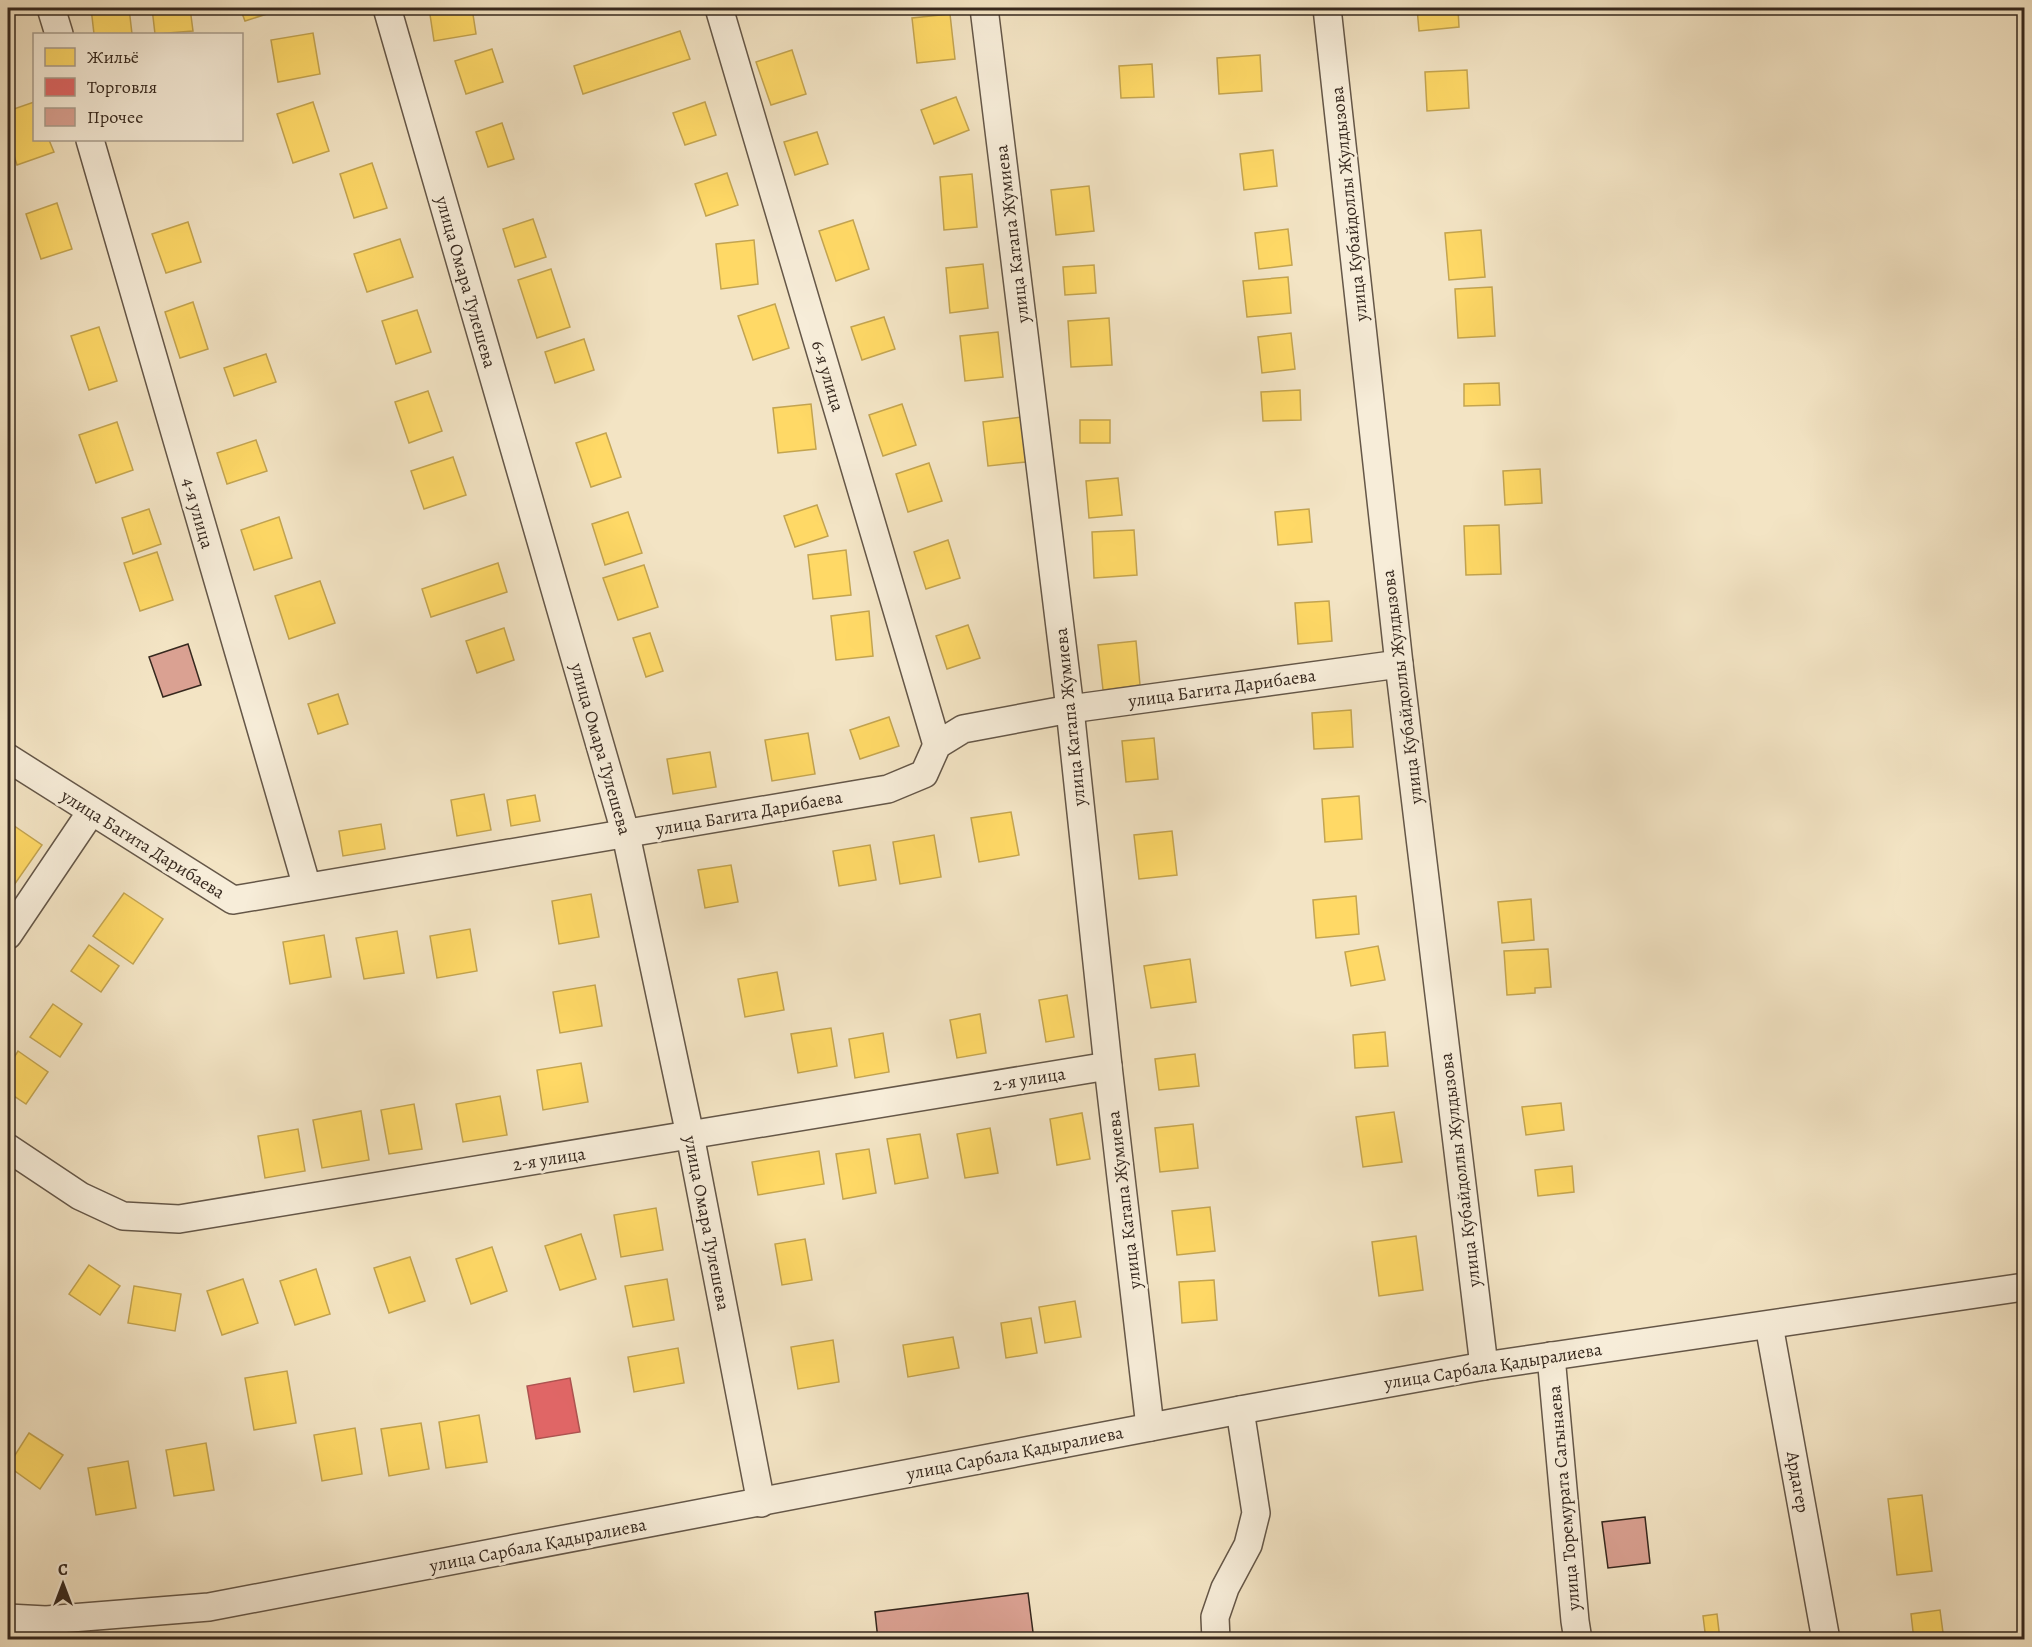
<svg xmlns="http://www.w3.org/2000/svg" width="2032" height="1647" viewBox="0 0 2032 1647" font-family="Alegreya,serif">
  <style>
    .homes { fill: #ffd966; stroke: #c3a450; stroke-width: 1.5 }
    .shops { fill: #e06666; stroke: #ad5350; stroke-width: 1.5 }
    .building { fill: #daa192; stroke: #36281e; stroke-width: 1.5 }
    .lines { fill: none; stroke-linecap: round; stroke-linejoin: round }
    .minor-casing { stroke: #655748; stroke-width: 30 }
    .minor { stroke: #f7edd9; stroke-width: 27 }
    .labels { text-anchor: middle; stroke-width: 6; stroke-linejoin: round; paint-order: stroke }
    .street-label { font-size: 18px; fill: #36281e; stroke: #f7edd9 }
  </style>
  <rect width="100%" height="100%" fill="#f3e4c4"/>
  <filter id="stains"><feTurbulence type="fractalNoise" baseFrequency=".00333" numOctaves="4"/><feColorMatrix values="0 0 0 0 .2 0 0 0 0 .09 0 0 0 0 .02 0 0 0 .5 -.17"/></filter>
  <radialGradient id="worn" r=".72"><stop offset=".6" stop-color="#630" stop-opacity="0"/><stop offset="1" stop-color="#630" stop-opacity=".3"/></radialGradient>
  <g class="homes">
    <path d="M91,8H129L132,34H94Z"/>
    <path d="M152,8H190L193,31L155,34Z"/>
    <path d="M240,8H271L273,12L245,21Z"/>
    <path d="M429,8H472L476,34L434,41Z"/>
    <path d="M1417,8H1458L1459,27L1419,31Z"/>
    <path d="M950,14L955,59L917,63L912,18Z"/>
    <path d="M680,31L690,59L583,94L574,66Z"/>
    <path d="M313,33L320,74L278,82L271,40Z"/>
    <path d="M492,49L503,82L466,94L455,61Z"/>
    <path d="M792,50L806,94L771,105L756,62Z"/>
    <path d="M1260,55L1262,91L1219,94L1217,58Z"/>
    <path d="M1152,64L1154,97L1121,98L1119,66Z"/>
    <path d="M1467,70L1469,108L1427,111L1425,72Z"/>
    <path d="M956,97L969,130L934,144L921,110Z"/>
    <path d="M34,102V140H49L54,152L17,165L8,137V111Z"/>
    <path d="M313,102L329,151L293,163L277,114Z"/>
    <path d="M705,102L716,135L685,145L673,113Z"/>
    <path d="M502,123L514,159L488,167L476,132Z"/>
    <path d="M817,132L828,164L795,175L784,142Z"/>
    <path d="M1273,150L1277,186L1244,190L1240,154Z"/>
    <path d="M372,163L387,208L354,218L340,174Z"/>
    <path d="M727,173L738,205L706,216L695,184Z"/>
    <path d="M972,174L977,227L944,230L940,177Z"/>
    <path d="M1089,186L1094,231L1056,235L1051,190Z"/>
    <path d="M57,203L72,249L41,259L26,214Z"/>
    <path d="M533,219L546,257L515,267L503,229Z"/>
    <path d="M853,220L869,269L836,281L819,231Z"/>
    <path d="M188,222L201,262L166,273L152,234Z"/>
    <path d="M1288,229L1292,265L1259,269L1255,233Z"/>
    <path d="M1481,230L1485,277L1449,280L1445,233Z"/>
    <path d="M400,239L413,277L367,292L354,254Z"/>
    <path d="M754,240L758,284L721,289L716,244Z"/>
    <path d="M983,264L988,308L950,313L946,268Z"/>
    <path d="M1094,265L1096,293L1065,295L1063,267Z"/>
    <path d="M551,269L570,327L537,338L518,280Z"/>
    <path d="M1288,277L1291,313L1247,317L1243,281Z"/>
    <path d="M1492,287L1495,336L1458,338L1455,289Z"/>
    <path d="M193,302L208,349L180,358L165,312Z"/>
    <path d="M775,304L789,348L753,360L738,316Z"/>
    <path d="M417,310L431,352L396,364L382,321Z"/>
    <path d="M884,317L895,349L862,360L851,327Z"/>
    <path d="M1109,318L1112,365L1071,367L1068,321Z"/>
    <path d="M99,327L117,381L89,390L71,336Z"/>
    <path d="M998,332L1003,377L965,381L960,336Z"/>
    <path d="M1291,333L1295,369L1262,373L1258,337Z"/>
    <path d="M584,339L594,370L555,383L545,352Z"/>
    <path d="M266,354L276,382L234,396L224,368Z"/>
    <path d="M1499,383L1500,405L1464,406V384Z"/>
    <path d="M1300,390L1301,420L1263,421L1261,392Z"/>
    <path d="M428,391L442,431L409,443L395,402Z"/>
    <path d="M811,404L816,449L778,453L773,408Z"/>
    <path d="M902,404L916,445L883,456L869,415Z"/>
    <path d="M1021,417L1026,462L988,466L983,422Z"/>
    <rect x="1080" y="420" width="30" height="23"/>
    <path d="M117,422L133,470L96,483L79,435Z"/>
    <path d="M606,433L621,477L591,487L576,443Z"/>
    <path d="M256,440L267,471L227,484L217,453Z"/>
    <path d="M453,457L466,495L424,509L411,471Z"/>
    <path d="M929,463L942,501L908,512L896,474Z"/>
    <path d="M1540,469L1542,503L1505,505L1503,471Z"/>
    <path d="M1118,478L1122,515L1089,518L1086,481Z"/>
    <path d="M817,505L828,536L795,547L784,516Z"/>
    <path d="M149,509L161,544L133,554L122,518Z"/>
    <path d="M1309,509L1312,542L1278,545L1275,512Z"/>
    <path d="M628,512L642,553L605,565L592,524Z"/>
    <path d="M279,517L292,558L254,570L241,530Z"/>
    <path d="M1499,525L1501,574L1466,575L1464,526Z"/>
    <path d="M1134,530L1137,575L1094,578L1092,532Z"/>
    <path d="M948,540L960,578L926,589L914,552Z"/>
    <path d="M846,550L851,595L813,599L808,555Z"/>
    <path d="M157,552L173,600L140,611L124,563Z"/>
    <path d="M498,563L507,592L431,617L422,589Z"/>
    <path d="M644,565L658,607L618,620L603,578Z"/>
    <path d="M320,581L335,623L289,639L275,596Z"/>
    <path d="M1329,601L1332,641L1298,644L1295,603Z"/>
    <path d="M869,611L873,656L836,660L831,616Z"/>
    <path d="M968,625L980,658L947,669L936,636Z"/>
    <path d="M504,628L514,660L477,673L466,641Z"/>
    <path d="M650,633L663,671L646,677L633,638Z"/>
    <path d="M1136,641L1140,685L1103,690L1098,645Z"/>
    <path d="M338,694L348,724L318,734L308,704Z"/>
    <path d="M1351,710L1353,747L1314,749L1312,713Z"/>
    <path d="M889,717L899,746L860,759L850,730Z"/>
    <path d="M808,733L815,774L772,781L765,740Z"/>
    <path d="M1154,738L1158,779L1126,782L1122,741Z"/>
    <path d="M710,752L716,787L673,794L667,759Z"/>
    <path d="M484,794L491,830L457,836L451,800Z"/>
    <path d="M535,795L540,821L511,826L507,800Z"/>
    <path d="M1359,796L1362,839L1325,842L1322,799Z"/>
    <path d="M1011,812L1019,855L979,862L971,818Z"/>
    <path d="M10,823L42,845L12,888L8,885V827Z"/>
    <path d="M381,824L385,849L343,856L339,831Z"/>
    <path d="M1172,831L1177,875L1139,879L1134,835Z"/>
    <path d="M934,835L941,877L900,884L893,842Z"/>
    <path d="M870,845L876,880L839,886L833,851Z"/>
    <path d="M731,865L738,902L705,908L698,870Z"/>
    <path d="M124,893L163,919L133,964L93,936Z"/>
    <path d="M591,894L599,937L559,944L552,901Z"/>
    <path d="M1356,896L1359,934L1316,938L1313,900Z"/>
    <path d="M1531,899L1534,940L1502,943L1498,902Z"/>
    <path d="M470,929L477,971L437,978L430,936Z"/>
    <path d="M397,931L404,973L364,979L356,938Z"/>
    <path d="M324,935L331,977L290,984L283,942Z"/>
    <path d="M89,945L119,966L101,992L71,971Z"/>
    <path d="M1378,946L1385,980L1351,986L1345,952Z"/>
    <path d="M1548,949L1551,987L1535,988V993L1507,995L1504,951Z"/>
    <path d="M1190,959L1196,1002L1151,1008L1144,966Z"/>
    <path d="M777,972L784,1010L745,1017L738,979Z"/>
    <path d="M595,985L602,1026L560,1033L553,992Z"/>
    <path d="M1067,995L1074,1037L1046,1042L1039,1000Z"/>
    <path d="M53,1004L82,1024L60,1057L30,1037Z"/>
    <path d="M980,1014L986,1053L957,1058L950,1020Z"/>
    <path d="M831,1028L837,1066L798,1073L791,1034Z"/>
    <path d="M1385,1032L1388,1066L1355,1068L1353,1035Z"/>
    <path d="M883,1033L889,1072L855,1078L849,1039Z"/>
    <path d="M18,1051L48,1072L26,1104L8,1092V1067Z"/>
    <path d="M1195,1054L1199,1086L1159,1090L1155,1059Z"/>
    <path d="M581,1063L588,1102L543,1110L537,1070Z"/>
    <path d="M500,1096L507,1135L463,1142L456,1104Z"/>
    <path d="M1561,1103L1564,1130L1526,1135L1522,1107Z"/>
    <path d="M414,1104L422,1149L389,1154L381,1110Z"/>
    <path d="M361,1111L369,1160L322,1168L313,1120Z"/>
    <path d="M1394,1112L1402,1162L1363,1167L1356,1117Z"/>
    <path d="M1082,1113L1090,1159L1057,1165L1050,1119Z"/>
    <path d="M1193,1124L1198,1168L1160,1172L1155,1128Z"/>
    <path d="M990,1128L998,1173L965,1178L957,1134Z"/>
    <path d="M298,1129L305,1171L265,1178L258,1136Z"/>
    <path d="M920,1134L928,1178L895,1184L887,1139Z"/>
    <path d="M869,1149L876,1193L843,1199L836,1154Z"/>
    <path d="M819,1151L824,1184L758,1195L752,1162Z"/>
    <path d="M1572,1166L1574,1192L1538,1196L1535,1170Z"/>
    <path d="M1210,1207L1215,1251L1177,1255L1172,1211Z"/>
    <path d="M656,1208L663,1250L621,1257L614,1215Z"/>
    <path d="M581,1234L596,1279L560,1290L545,1246Z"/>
    <path d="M1416,1236L1423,1290L1379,1296L1372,1242Z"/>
    <path d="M805,1239L812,1280L782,1285L775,1244Z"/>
    <path d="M492,1247L507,1291L471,1304L456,1259Z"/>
    <path d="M410,1257L425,1301L389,1313L374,1268Z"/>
    <path d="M89,1265L120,1286L100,1315L69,1294Z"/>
    <path d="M316,1269L330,1314L295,1325L280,1281Z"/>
    <path d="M243,1279L258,1323L222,1335L207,1291Z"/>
    <path d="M667,1279L674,1320L633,1327L625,1286Z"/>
    <path d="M1214,1280L1217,1320L1182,1323L1179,1282Z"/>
    <path d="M134,1286L181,1294L175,1331L128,1323Z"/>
    <path d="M1075,1301L1081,1337L1045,1343L1039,1307Z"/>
    <path d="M1031,1318L1037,1353L1006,1358L1001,1323Z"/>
    <path d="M953,1337L959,1368L908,1377L903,1345Z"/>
    <path d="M833,1340L839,1382L798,1389L791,1347Z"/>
    <path d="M678,1348L684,1383L634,1392L628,1357Z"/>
    <path d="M287,1371L296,1423L254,1430L245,1378Z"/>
    <path d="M479,1415L487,1462L446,1468L439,1422Z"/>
    <path d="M421,1423L429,1469L389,1476L381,1429Z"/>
    <path d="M355,1428L362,1474L322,1481L314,1435Z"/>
    <path d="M29,1433L63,1455L40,1489L8,1466Z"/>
    <path d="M206,1443L214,1490L174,1496L166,1450Z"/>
    <path d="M128,1461L136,1508L96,1515L88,1468Z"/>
    <path d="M1922,1495L1932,1571L1897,1575L1888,1499Z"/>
    <path d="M1940,1610L1944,1640H1914L1911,1614Z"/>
    <path d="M1717,1614L1720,1640H1706L1703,1616Z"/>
  </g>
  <path class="shops" d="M570,1378L580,1432L536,1439L527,1386Z"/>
  <g class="building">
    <path d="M188,644L201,685L163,697L149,657Z"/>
    <path d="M1645,1517L1650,1563L1608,1568L1602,1522Z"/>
    <path d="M1028,1593L1034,1640H878L875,1612Z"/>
  </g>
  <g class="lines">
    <g class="minor-casing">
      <g id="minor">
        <path d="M51,8L59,34"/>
        <path d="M387,8L626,835L690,1135L761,1503"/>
        <path d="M719,8L937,745"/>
        <path d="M984,8L1070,709L1108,1066L1150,1427"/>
        <path d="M1327,8L1399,664L1484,1366"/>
        <path d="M90,140L307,887"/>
        <path d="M8,758L233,900L888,789L924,774L937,745L963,729L1070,709L1399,664"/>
        <path d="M8,935L91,812"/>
        <path d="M8,1148L80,1196L123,1216L179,1219L1108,1066"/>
        <path d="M1769,1325L1826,1640"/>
        <path d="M1551,1356L1575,1621L1578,1640"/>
        <path d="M8,1618L46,1620L209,1607L1240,1410L1484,1366L2024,1287"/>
        <path d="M1216,1640L1215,1617L1225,1588L1248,1545L1256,1513L1240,1410"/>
      </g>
    </g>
    <use href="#minor" class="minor"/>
  </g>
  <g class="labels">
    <g class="street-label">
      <text transform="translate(1349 204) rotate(-96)" y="6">улица Кубайдоллы Жулдызова</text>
      <text transform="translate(1012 234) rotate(-97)" y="6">улица Катапа Жумиева</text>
      <text transform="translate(466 282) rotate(74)" y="6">улица Омара Тулешева</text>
      <text transform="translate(828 376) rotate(73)" y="6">6-я улица</text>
      <text transform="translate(198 513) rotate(74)" y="6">4-я улица</text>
      <text transform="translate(1402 687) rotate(-97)" y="6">улица Кубайдоллы Жулдызова</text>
      <text transform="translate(1222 688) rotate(-8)" y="6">улица Багита Дарибаева</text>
      <text transform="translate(1070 717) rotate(-96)" y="6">улица Катапа Жумиева</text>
      <text transform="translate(601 749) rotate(74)" y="6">улица Омара Тулешева</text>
      <text transform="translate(749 813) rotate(-10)" y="6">улица Багита Дарибаева</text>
      <text transform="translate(143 844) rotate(32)" y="6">улица Багита Дарибаева</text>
      <text transform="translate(1029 1079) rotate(-9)" y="6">2-я улица</text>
      <text transform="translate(549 1159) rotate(-9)" y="6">2-я улица</text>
      <text transform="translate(1460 1170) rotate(-97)" y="6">улица Кубайдоллы Жулдызова</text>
      <text transform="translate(1124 1200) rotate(-97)" y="6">улица Катапа Жумиева</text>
      <text transform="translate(707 1223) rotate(79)" y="6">улица Омара Тулешева</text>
      <text transform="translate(1493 1366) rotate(-9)" y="6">улица Сарбала Қадыралиева</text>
      <text transform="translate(1015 1453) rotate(-11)" y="6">улица Сарбала Қадыралиева</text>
      <text transform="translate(1798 1482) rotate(80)" y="6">Ардагер</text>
      <text transform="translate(1564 1498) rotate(-95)" y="6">улица Торемурата Сагынаева</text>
      <text transform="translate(538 1545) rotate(-11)" y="6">улица Сарбала Қадыралиева</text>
    </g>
  </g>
  <rect width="2032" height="1647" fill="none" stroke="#f3e4c4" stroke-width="30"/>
  <rect x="9" y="9" width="2014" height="1629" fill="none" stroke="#36281e" stroke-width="3"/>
  <rect x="15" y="15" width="2002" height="1617" fill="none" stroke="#36281e" stroke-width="1.5"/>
  <rect x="33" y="33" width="210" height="108" fill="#f7edd9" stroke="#aa9e8e" stroke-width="1.5"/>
  <rect x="45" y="48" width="30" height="18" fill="#ffd966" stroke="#aa9e8e" stroke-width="1.5"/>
  <text x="87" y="63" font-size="18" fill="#36281e">Жильё</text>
  <rect x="45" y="78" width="30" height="18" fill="#e06666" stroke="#aa9e8e" stroke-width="1.5"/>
  <text x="87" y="93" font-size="18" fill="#36281e">Торговля</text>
  <rect x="45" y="108" width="30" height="18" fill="#daa192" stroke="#aa9e8e" stroke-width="1.5"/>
  <text x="87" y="123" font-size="18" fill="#36281e">Прочее</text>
  <g transform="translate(63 1584)" stroke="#f7edd9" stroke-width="4.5" paint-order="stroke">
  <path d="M0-4.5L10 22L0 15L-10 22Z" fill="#36281e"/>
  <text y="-9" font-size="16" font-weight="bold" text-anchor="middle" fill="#36281e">С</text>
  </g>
  <rect width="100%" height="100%" filter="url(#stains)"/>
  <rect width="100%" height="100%" fill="url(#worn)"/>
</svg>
